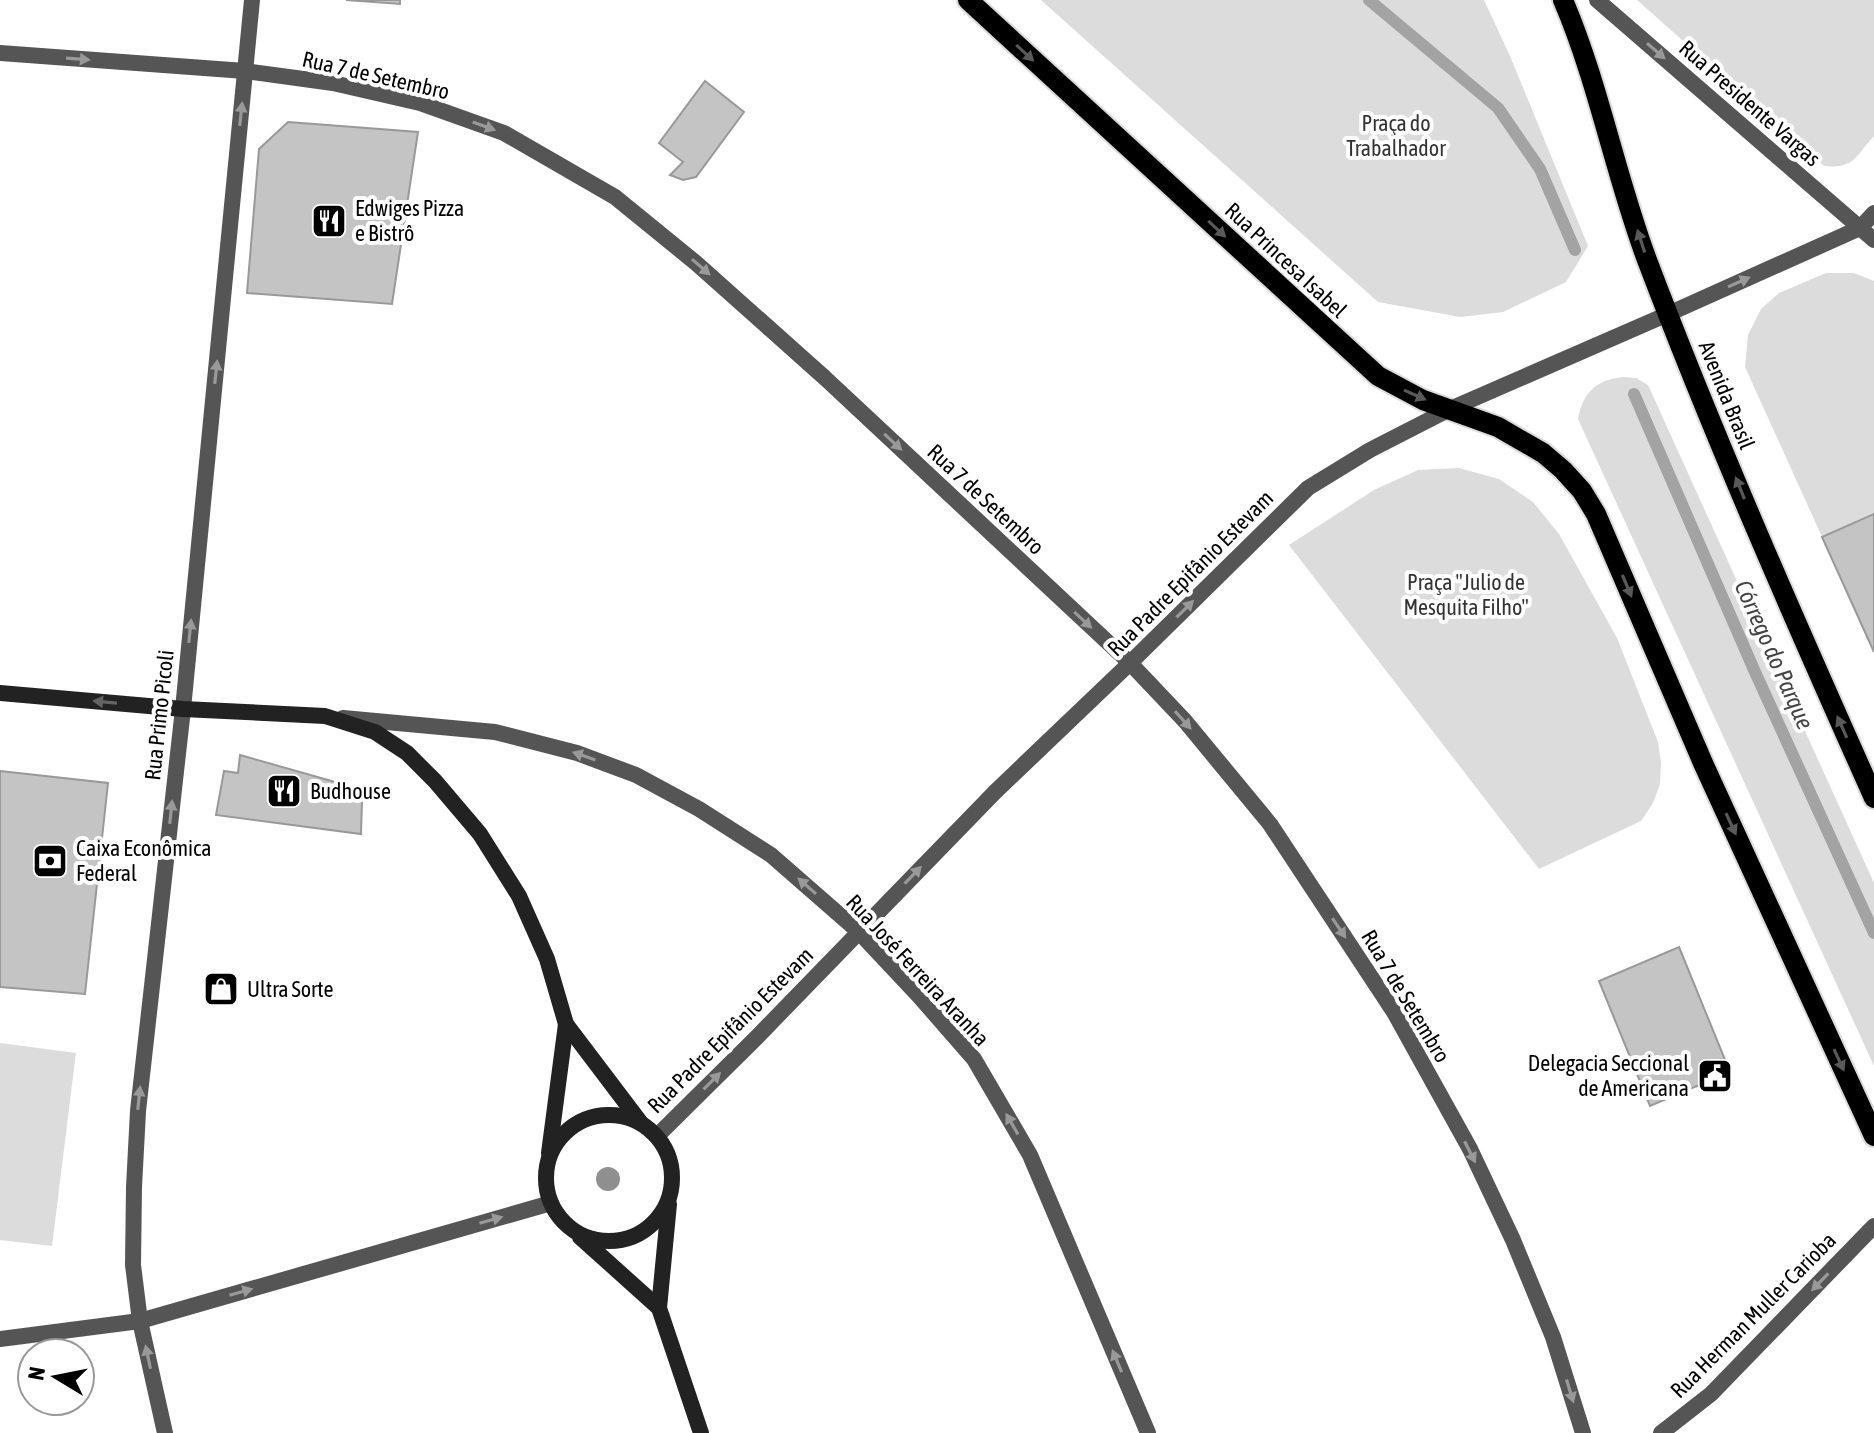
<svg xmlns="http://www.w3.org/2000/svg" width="1874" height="1433" viewBox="0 0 1874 1433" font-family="'Asap Condensed',sans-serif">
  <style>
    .green { fill: #dcdcdc }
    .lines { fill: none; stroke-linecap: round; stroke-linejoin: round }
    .stream { stroke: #a3a3a3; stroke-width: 12 }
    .building { fill: #c4c4c4; stroke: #999; stroke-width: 2 }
    .primary-casing { stroke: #dbdbdb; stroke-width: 24 }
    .minor { stroke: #555; stroke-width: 16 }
    .tertiary { stroke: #555; stroke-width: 16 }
    .secondary { stroke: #222; stroke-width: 16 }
    .primary { stroke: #000; stroke-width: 20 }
    .tree { fill: #8f8f8f }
    .oneway { fill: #999 }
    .oneway2 { fill: #595959 }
    .oneway3 { fill: #646464 }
    .labels { text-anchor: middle; stroke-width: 8; stroke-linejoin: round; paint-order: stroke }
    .street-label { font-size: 22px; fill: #000; stroke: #fff }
    .park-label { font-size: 22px; fill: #333; stroke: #fff }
    .poi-label { font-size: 22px; fill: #000; stroke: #fff; text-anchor: start }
    .water-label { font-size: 24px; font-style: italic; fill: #444; stroke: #fff }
  </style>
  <rect width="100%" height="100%" fill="#fff"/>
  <g class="green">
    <path d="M1041,0H1484L1510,56L1588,246L1566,282L1503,312L1460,317L1378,302Z"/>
    <path d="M1637,0H1874V136C1855,157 1854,169 1824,166Z"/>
    <path d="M1826,273H1854L1874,281V514L1822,537L1745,367L1748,335L1761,309L1779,293Z"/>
    <path d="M1623,377L1636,378L1648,385L1874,883V1066L1578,419C1583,392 1596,380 1623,377Z"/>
    <path d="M1459,468L1499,479L1533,502L1559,534L1617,638L1658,742L1661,762L1660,784L1653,803L1641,821L1539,869L1289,545L1374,490L1418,470Z"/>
    <path d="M0,1043L76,1053L52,1246L0,1240Z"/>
  </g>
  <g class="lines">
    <g class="stream">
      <path d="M1369,0L1498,108L1540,169L1575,250"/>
      <path d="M1634,394L1755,672L1874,933"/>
    </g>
  </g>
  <g class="building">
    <path d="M346,0H400V4Z"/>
    <path d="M705,81L744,112L696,177L683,180L670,175L683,162L659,143Z"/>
    <path d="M288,122L418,132L392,304L247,293L259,149Z"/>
    <path d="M1874,514V652L1822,537Z"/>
    <path d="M240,755L335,782L362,800L361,834L216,815L224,771L238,773Z"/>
    <path d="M0,771L108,783L85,994L0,987Z"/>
    <path d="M1679,947L1730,1072L1650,1106L1599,981Z"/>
  </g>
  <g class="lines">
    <g class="primary-casing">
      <g id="primary">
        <path d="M968,0L1378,376L1423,400L1498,427L1543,453L1563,470L1582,491L1596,514L1703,763L1874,1136"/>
        <path d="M1563,0C1599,84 1615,175 1647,260C1716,442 1795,621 1874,798"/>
      </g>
    </g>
    <g class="minor">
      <path d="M1597,0L1874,240"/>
      <path d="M343,718L495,732L577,753L636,775L699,809L771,855L858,931L919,996L974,1059L1030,1155L1148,1433"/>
      <path d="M657,1136L757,1037L995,792L1130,663L1185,721L1270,824L1394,1012L1470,1149L1513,1240L1553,1337L1583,1433"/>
      <path d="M0,1339L140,1321L551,1203"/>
      <path d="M165,1433L140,1321L133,1265L134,1187L138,1111L183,709L252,0"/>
    </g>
    <g class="tertiary">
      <path d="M0,53L245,71L333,83L420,103L504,133L615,197L696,263L825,378L1130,663L1308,488L1370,450L1450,409L1668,314L1860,228L1874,213"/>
      <path d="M1661,1433L1711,1394L1874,1226"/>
    </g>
    <g class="secondary">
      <path d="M0,693L183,709L325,716L375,732L407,753L435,781L480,834L519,896L547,959L566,1024L641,1123"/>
      <circle cx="609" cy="1178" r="63"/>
      <path d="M549,1153L566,1024"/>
      <path d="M669,1204L659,1308L701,1433"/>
      <path d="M580,1237L659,1308"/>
    </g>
    <use href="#primary" class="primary"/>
  </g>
  <circle class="tree" cx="608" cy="1179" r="12"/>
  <defs><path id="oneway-solid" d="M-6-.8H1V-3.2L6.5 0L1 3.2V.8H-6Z" transform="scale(2)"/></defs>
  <g class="oneway">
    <use href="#oneway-solid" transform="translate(1656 51) rotate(41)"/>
    <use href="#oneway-solid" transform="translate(78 59) rotate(4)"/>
    <use href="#oneway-solid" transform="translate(241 114) rotate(-84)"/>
    <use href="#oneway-solid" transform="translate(484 126) rotate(20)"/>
    <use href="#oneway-solid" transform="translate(701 267) rotate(41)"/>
    <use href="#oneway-solid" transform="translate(1739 282) rotate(-24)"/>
    <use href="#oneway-solid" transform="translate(216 372) rotate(-84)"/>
    <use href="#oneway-solid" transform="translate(893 442) rotate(43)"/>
    <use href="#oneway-solid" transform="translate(1185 609) rotate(-45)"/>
    <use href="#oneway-solid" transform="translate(1083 620) rotate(43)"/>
    <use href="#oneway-solid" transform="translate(190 631) rotate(-84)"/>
    <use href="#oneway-solid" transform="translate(1183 720) rotate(48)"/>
    <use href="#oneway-solid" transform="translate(584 756) rotate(-161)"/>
    <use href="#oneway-solid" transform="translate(171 812) rotate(-84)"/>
    <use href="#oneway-solid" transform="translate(913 875) rotate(-46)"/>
    <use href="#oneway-solid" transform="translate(807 886) rotate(-139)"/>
    <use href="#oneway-solid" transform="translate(1339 928) rotate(56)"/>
    <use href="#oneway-solid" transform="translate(712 1081) rotate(-45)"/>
    <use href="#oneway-solid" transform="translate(139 1098) rotate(-84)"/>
    <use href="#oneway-solid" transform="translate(1012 1124) rotate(-120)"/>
    <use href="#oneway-solid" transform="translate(1470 1152) rotate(63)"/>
    <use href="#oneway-solid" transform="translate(491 1220) rotate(-16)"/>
    <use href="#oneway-solid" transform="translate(1820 1282) rotate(134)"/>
    <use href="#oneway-solid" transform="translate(241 1292) rotate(-16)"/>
    <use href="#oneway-solid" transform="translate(148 1357) rotate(-102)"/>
    <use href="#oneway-solid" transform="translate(1117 1361) rotate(-113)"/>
    <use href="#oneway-solid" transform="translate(1570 1391) rotate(73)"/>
  </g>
  <g class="oneway2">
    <use href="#oneway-solid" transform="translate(1025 53) rotate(43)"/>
    <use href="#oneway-solid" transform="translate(1217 229) rotate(43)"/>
    <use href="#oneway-solid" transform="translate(1641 241) rotate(-108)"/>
    <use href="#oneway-solid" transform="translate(1415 395) rotate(24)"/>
    <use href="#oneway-solid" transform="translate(1740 488) rotate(-112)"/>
    <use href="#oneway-solid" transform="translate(1627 586) rotate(67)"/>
    <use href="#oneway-solid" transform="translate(1842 727) rotate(-114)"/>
    <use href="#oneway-solid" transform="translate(1731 824) rotate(65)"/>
    <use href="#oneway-solid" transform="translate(1839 1060) rotate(65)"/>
  </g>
  <use class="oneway3" href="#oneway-solid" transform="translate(105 702) rotate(-175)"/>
  <defs>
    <g id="restaurant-square" transform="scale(1.8)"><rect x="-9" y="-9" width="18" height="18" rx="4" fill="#000" stroke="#fff"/><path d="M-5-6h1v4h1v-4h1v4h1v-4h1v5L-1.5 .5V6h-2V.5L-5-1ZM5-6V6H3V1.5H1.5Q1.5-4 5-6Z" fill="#fff"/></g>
    <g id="bank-square" transform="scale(1.8)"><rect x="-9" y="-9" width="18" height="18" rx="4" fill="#000" stroke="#fff"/><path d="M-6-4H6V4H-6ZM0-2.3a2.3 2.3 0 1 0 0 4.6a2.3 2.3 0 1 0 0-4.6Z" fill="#fff"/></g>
    <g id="shop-square" transform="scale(1.8)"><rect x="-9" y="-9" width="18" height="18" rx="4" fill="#000" stroke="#fff"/><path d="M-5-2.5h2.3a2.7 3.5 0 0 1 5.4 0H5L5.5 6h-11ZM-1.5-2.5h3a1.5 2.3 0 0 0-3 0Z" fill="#fff"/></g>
    <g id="civic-square" transform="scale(1.8)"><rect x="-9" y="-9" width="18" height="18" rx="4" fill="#000" stroke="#fff"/><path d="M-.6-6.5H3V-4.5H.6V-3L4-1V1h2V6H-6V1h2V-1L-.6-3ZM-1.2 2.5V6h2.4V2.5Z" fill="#fff"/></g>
  </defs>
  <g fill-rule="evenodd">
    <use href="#restaurant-square" x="329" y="221"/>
    <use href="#restaurant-square" x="284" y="791"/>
    <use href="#bank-square" x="50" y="861"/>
    <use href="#shop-square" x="221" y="989"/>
    <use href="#civic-square" x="1715" y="1076"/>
  </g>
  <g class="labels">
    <g class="street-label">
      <text transform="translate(376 75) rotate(13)" y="8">Rua 7 de Setembro</text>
      <text transform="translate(1750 103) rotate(41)" y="8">Rua Presidente Vargas</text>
      <text transform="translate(1286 260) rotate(43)" y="8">Rua Princesa Isabel</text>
      <text transform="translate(1727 395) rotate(68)" y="8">Avenida Brasil</text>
      <text transform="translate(986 499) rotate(43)" y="8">Rua 7 de Setembro</text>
      <text transform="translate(1190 573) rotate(-45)" y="8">Rua Padre Epifânio Estevam</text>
      <text transform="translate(159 715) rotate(-84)" y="8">Rua Primo Picoli</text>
      <text transform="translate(918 970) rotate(47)" y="8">Rua José Ferreira Aranha</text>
      <text transform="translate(1406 996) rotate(59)" y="8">Rua 7 de Setembro</text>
      <text transform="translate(730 1030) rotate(-45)" y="8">Rua Padre Epifânio Estevam</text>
      <text transform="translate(1753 1315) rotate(-45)" y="8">Rua Herman Muller Carioba</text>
    </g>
    <g class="park-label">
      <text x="1396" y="131">Praça do<tspan x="1396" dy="25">Trabalhador</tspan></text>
      <text x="1466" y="590">Praça "Julio de<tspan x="1466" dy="25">Mesquita Filho"</tspan></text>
    </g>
    <g class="poi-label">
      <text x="355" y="216">Edwiges Pizza<tspan x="355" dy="25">e Bistrô</tspan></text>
      <text x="310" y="799">Budhouse</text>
      <text x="76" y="856">Caixa Econômica<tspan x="76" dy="25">Federal</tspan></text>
      <text x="247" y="997">Ultra Sorte</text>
      <text x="1689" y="1071" text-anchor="end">Delegacia Seccional<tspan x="1689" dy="25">de Americana</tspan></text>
    </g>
    <g class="water-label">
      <text transform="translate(1774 655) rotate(66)" y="8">Córrego do Parque</text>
    </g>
  </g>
  <g transform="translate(56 1377) rotate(280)"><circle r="38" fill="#ffffff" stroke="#999999" stroke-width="2"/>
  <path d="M0-6L14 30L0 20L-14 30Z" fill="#000000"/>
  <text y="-12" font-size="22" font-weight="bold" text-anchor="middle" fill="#000000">N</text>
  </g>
</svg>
